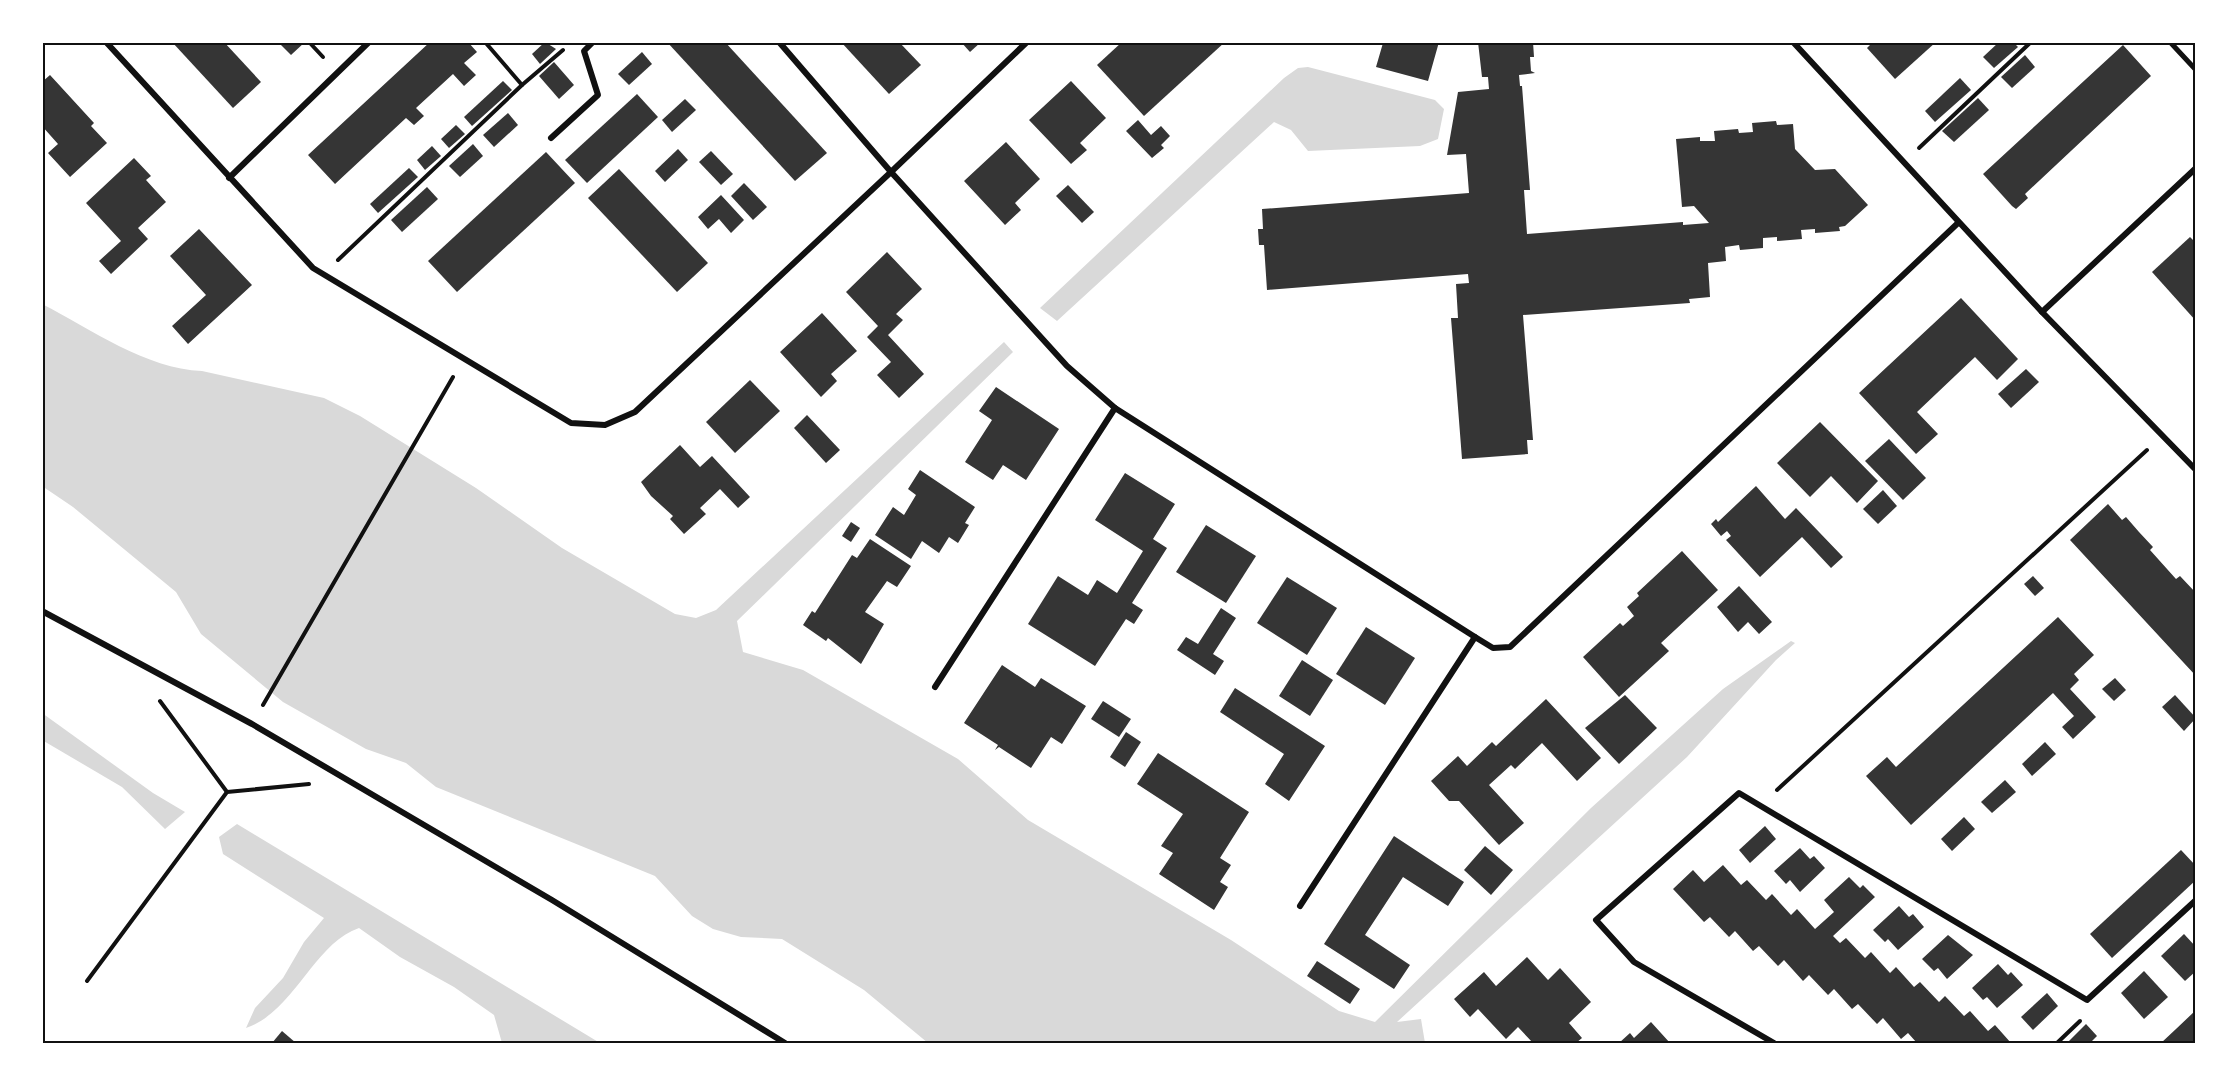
<svg xmlns="http://www.w3.org/2000/svg" width="2238" height="1085" viewBox="0 0 2238 1085" font-family="'Sofia Sans Condensed',sans-serif">
  <style>
    .water { fill: #d9d9d9 }
    .building { fill: #353535 }
    .lines { fill: none; stroke-linecap: round; stroke-linejoin: round }
    .path { stroke: #111; stroke-width: 4 }
    .pedestrian { stroke: #111; stroke-width: 5 }
    .minor { stroke: #111; stroke-width: 6 }
    .neatline { fill: none; stroke: #111; stroke-width: 2 }
  </style>
  <rect width="100%" height="100%" fill="#fff"/>
  <g class="water">
    <path d="M1308,67L1435,100L1444,109L1438,139L1420,146L1308,151L1291,130L1274,122L1057,321L1040,308L1284,78L1298,68Z"/>
    <path d="M42,304C91,329 146,369 202,371L324,398L360,416L476,488L562,548L675,614L696,618L716,610L1004,342L1013,352L737,621L743,652L803,670L958,759L1028,820L1231,940L1339,1011L1375,1022L1591,808L1723,689L1791,641L1795,643L1776,660L1687,757L1397,1022L1421,1019L1425,1043H928L864,990L782,939L741,937L713,929L692,916L655,876L436,787L406,763L366,749L283,702L201,634L176,592L73,507L42,486Z"/>
    <path d="M42,713L153,793L185,812L165,829L122,787L42,740Z"/>
    <path d="M237,824L600,1043H502L494,1015L454,987L400,957L359,928C313,944 295,1011 246,1028L255,1008L283,978L304,942L324,918L223,854L219,837Z"/>
  </g>
  <g class="building">
    <path d="M172,42H224L261,82L233,108Z"/>
    <path d="M282,42H305L291,55L280,44Z"/>
    <path d="M430,42H468L477,52L464,63L476,75L464,86L453,74L416,108L424,116L414,125L406,118L335,184L308,155Z"/>
    <path d="M545,42L556,49L540,64L532,54Z"/>
    <path d="M667,42H725L827,153L795,181Z"/>
    <path d="M841,42H899L921,65L889,94Z"/>
    <path d="M961,42H981L970,52Z"/>
    <path d="M1122,42H1225L1144,116L1097,65Z"/>
    <path d="M1388,42H1439L1428,81L1376,67L1383,43L1387,45Z"/>
    <path d="M1478,42H1533L1534,57H1530L1531,71L1535,73L1519,75L1520,86H1522L1530,190H1524L1527,234L1683,222V225L1709,223L1694,206L1682,207L1676,139L1700,137V141H1715L1714,131L1738,129L1739,133L1753,132L1752,123L1776,121L1777,125L1793,124L1795,149L1815,170L1835,169L1868,205L1845,226L1839,227L1840,231L1815,233V229L1801,230L1802,239L1777,241V237L1763,238V248L1740,250L1739,245L1725,247L1726,261L1708,263L1710,297L1689,299L1690,303L1523,315L1533,440H1527L1528,454L1462,459L1451,318H1458L1456,284L1469,283L1468,274L1267,290L1264,245H1259L1258,229H1263L1262,209L1469,193L1466,154L1447,155L1458,92L1489,89L1488,77H1482Z"/>
    <path d="M1873,42H1936L1895,79L1867,48Z"/>
    <path d="M1999,42H2013L2018,47L1994,68L1983,57Z"/>
    <path d="M2123,45L2151,76L2025,194L2028,198L2016,209L2012,206L1983,174Z"/>
    <path d="M642,52L652,64L629,85L618,74Z"/>
    <path d="M2025,55L2035,67L2012,88L2001,77Z"/>
    <path d="M554,62L574,85L559,99L539,76Z"/>
    <path d="M50,75L94,123L91,126L107,143L70,177L48,153L58,144L42,126V82Z"/>
    <path d="M1960,78L1971,90L1935,122L1925,111Z"/>
    <path d="M503,81L512,90L472,126L464,117Z"/>
    <path d="M1071,81L1106,118L1080,143L1087,150L1071,164L1029,120Z"/>
    <path d="M637,94L658,117L587,183L565,160Z"/>
    <path d="M1978,98L1989,110L1954,142L1942,131Z"/>
    <path d="M685,99L696,110L672,132L662,120Z"/>
    <path d="M508,113L518,125L494,147L483,135Z"/>
    <path d="M1138,120L1151,135L1161,126L1170,136L1161,145L1164,148L1152,158L1126,131Z"/>
    <path d="M456,125L465,134L449,148L441,139Z"/>
    <path d="M1006,142L1040,179L1015,203L1021,210L1005,225L964,181Z"/>
    <path d="M473,144L483,156L460,177L449,166Z"/>
    <path d="M432,146L441,156L425,170L417,160Z"/>
    <path d="M678,149L688,160L665,182L655,171Z"/>
    <path d="M711,151L733,174L721,185L699,162Z"/>
    <path d="M546,152L575,183L457,292L428,261Z"/>
    <path d="M134,158L151,176L146,180L166,202L138,228L148,239L111,274L99,261L121,241L86,203Z"/>
    <path d="M409,168L418,177L378,213L370,204Z"/>
    <path d="M619,169L708,263L677,292L588,198Z"/>
    <path d="M744,183L767,207L753,220L731,196Z"/>
    <path d="M1068,185L1094,212L1082,223L1056,196Z"/>
    <path d="M427,187L438,199L402,232L391,220Z"/>
    <path d="M721,195L744,220L731,233L719,219L708,229L698,217Z"/>
    <path d="M199,229L252,285L188,344L172,326L206,295L170,256Z"/>
    <path d="M2190,237L2196,243V321L2152,272Z"/>
    <path d="M887,252L922,289L896,314L903,320L888,335L924,374L899,398L877,375L891,362L867,337L878,326L846,292Z"/>
    <path d="M1961,298L2018,359L1997,380L1975,357L1917,412L1938,434L1916,454L1859,393Z"/>
    <path d="M822,313L857,351L831,374L837,381L821,397L780,352Z"/>
    <path d="M2026,369L2039,382L2011,408L1998,394Z"/>
    <path d="M750,380L780,411L735,453L706,422Z"/>
    <path d="M996,387L1059,429L1026,480L1003,465L993,480L965,462L992,420L979,411Z"/>
    <path d="M807,415L840,450L826,463L794,428Z"/>
    <path d="M1820,422L1878,481L1857,503L1831,476L1810,497L1777,463Z"/>
    <path d="M1889,439L1926,478L1903,500L1865,461Z"/>
    <path d="M680,445L700,467L712,456L750,497L738,508L720,489L700,508L706,514L684,534L670,519L673,516L651,496L641,482Z"/>
    <path d="M920,470L975,507L965,523L969,525L958,543L949,537L939,553L922,541L911,559L875,535L893,507L904,515L916,495L908,489Z"/>
    <path d="M1125,473L1175,504L1153,539L1167,548L1132,603L1143,610L1134,624L1126,619L1095,666L1028,624L1058,576L1088,595L1097,580L1117,593L1143,551L1095,520Z"/>
    <path d="M1756,486L1785,519L1796,508L1843,557L1831,568L1802,537L1760,577L1726,540L1731,536L1727,531L1721,536L1711,524L1716,519L1718,522Z"/>
    <path d="M1883,490L1897,506L1878,524L1863,509Z"/>
    <path d="M2108,504L2122,520L2126,517L2139,532L2153,547L2150,550L2176,579L2180,576L2196,593V676L2070,540Z"/>
    <path d="M851,522L860,528L851,542L842,536Z"/>
    <path d="M1206,525L1256,556L1226,603L1176,572Z"/>
    <path d="M870,539L911,566L897,587L887,581L865,612L884,624L861,664L828,638L826,641L803,625L812,611L815,613L852,555L857,558Z"/>
    <path d="M1682,551L1718,590L1661,643L1669,651L1619,697L1583,657L1620,623L1623,626L1634,616L1627,607L1639,596L1637,593Z"/>
    <path d="M2033,576L2044,588L2035,596L2024,584Z"/>
    <path d="M1287,577L1337,608L1307,655L1257,623Z"/>
    <path d="M1739,586L1772,622L1759,634L1748,622L1738,632L1717,607Z"/>
    <path d="M1221,608L1236,618L1213,654L1224,661L1215,675L1177,650L1186,637L1198,644Z"/>
    <path d="M2058,617L2094,655L2074,674L2079,680L2070,689L2096,717L2073,739L2062,727L2074,716L2053,693L1911,825L1866,776L1887,757L1896,767Z"/>
    <path d="M1366,627L1415,658L1385,705L1336,674Z"/>
    <path d="M1302,660L1333,680L1310,716L1279,696Z"/>
    <path d="M1002,665L1035,687L1041,678L1086,706L1062,744L1051,737L1031,768L999,747L995,750L998,745L964,723Z"/>
    <path d="M2115,678L2126,690L2114,701L2102,689Z"/>
    <path d="M1235,688L1325,746L1289,801L1265,784L1284,754L1220,712Z"/>
    <path d="M1625,695L1657,728L1619,764L1585,728Z"/>
    <path d="M2175,695L2196,718L2184,731L2162,707Z"/>
    <path d="M1546,699L1601,758L1577,781L1542,743L1515,769L1511,765L1489,785L1524,823L1499,845L1459,801H1449L1431,781L1458,756L1467,766L1492,742L1496,746Z"/>
    <path d="M1103,701L1131,719L1119,737L1091,719Z"/>
    <path d="M1126,732L1141,742L1125,767L1110,757Z"/>
    <path d="M2045,742L2056,754L2032,776L2022,764Z"/>
    <path d="M1158,753L1249,812L1220,858L1231,865L1220,882L1228,887L1214,910L1159,874L1173,853L1161,846L1183,814L1137,784Z"/>
    <path d="M2005,780L2016,792L1992,813L1981,802Z"/>
    <path d="M1964,817L1975,829L1952,851L1941,839Z"/>
    <path d="M1765,826L1776,839L1750,863L1739,850Z"/>
    <path d="M1394,836L1464,882L1448,906L1403,877L1365,935L1410,965L1394,989L1324,944Z"/>
    <path d="M1485,846L1513,870L1491,895L1464,870Z"/>
    <path d="M1800,848L1810,859L1814,856L1825,868L1800,892L1790,880L1786,884L1774,871Z"/>
    <path d="M2181,850L2196,866V880L2112,958L2090,934Z"/>
    <path d="M1723,865L1741,885L1747,880L1766,900L1772,894L1791,915L1797,909L1815,929L1834,912L1824,900L1849,877L1860,888L1863,885L1875,897L1833,936L1840,943L1846,938L1865,958L1871,952L1890,973L1896,967L1914,987L1920,982L1939,1002L1945,996L1964,1016L1970,1011L1988,1031L1995,1025L2011,1043H1917L1908,1033L1901,1039L1883,1018L1877,1024L1858,1004L1852,1009L1834,989L1828,995L1809,975L1803,981L1784,960L1778,966L1759,946L1753,951L1735,931L1729,937L1710,917L1704,922L1673,889L1693,870L1704,882Z"/>
    <path d="M1899,906L1909,917L1913,914L1924,927L1898,950L1888,939L1885,942L1873,930Z"/>
    <path d="M2184,934L2196,947V971L2185,981L2161,956Z"/>
    <path d="M1948,935L1973,955L1947,979L1938,968L1934,971L1922,959Z"/>
    <path d="M1527,957L1548,980L1560,968L1591,1002L1569,1023L1582,1038L1576,1043H1533L1518,1027L1506,1039L1478,1009L1470,1017L1454,999L1484,972L1496,986Z"/>
    <path d="M1317,961L1360,989L1350,1004L1307,976Z"/>
    <path d="M1998,964L2008,975L2011,972L2023,985L1997,1008L1987,997L1983,1000L1972,988Z"/>
    <path d="M2144,971L2168,997L2144,1019L2121,993Z"/>
    <path d="M2047,993L2058,1006L2033,1030L2021,1017Z"/>
    <path d="M2196,1010V1043H2161L2176,1029Z"/>
    <path d="M1651,1022L1670,1043H1619L1630,1033L1634,1038Z"/>
    <path d="M2086,1024L2097,1036L2090,1043H2067Z"/>
    <path d="M282,1031L296,1043H272Z"/>
  </g>
  <g class="lines">
    <g class="path">
      <path d="M309,42L323,57"/>
      <path d="M485,42L522,85L563,50"/>
      <path d="M1919,148L2031,42"/>
      <path d="M338,260L522,85"/>
      <path d="M160,701L227,792"/>
      <path d="M263,705L453,377"/>
      <path d="M1777,790L2147,450"/>
      <path d="M87,981L227,792L309,784"/>
      <path d="M2057,1043L2080,1021"/>
    </g>
    <path class="pedestrian" d="M2170,42L2196,70"/>
    <g class="minor">
      <path d="M106,42L313,268L571,423L605,425L635,412L891,172L1067,366L1115,408L1475,637"/>
      <path d="M779,42L891,172L1027,42"/>
      <path d="M1793,42L2042,312L2196,168"/>
      <path d="M551,138L598,95L584,51L593,42"/>
      <path d="M229,178L369,42"/>
      <path d="M2042,312L2196,470"/>
      <path d="M42,611L252,724L552,900L785,1043"/>
      <path d="M935,687L1115,408"/>
      <path d="M1300,906L1475,637L1493,648L1510,647L1958,223"/>
      <path d="M1774,1043L1634,962L1596,920L1739,793L2087,1000L2196,900"/>
    </g>
  </g>
  <rect width="2238" height="1085" fill="none" stroke="#ffffff" stroke-width="87"/>
  <rect x="44" y="44" width="2150" height="998" class="neatline"/>
</svg>
